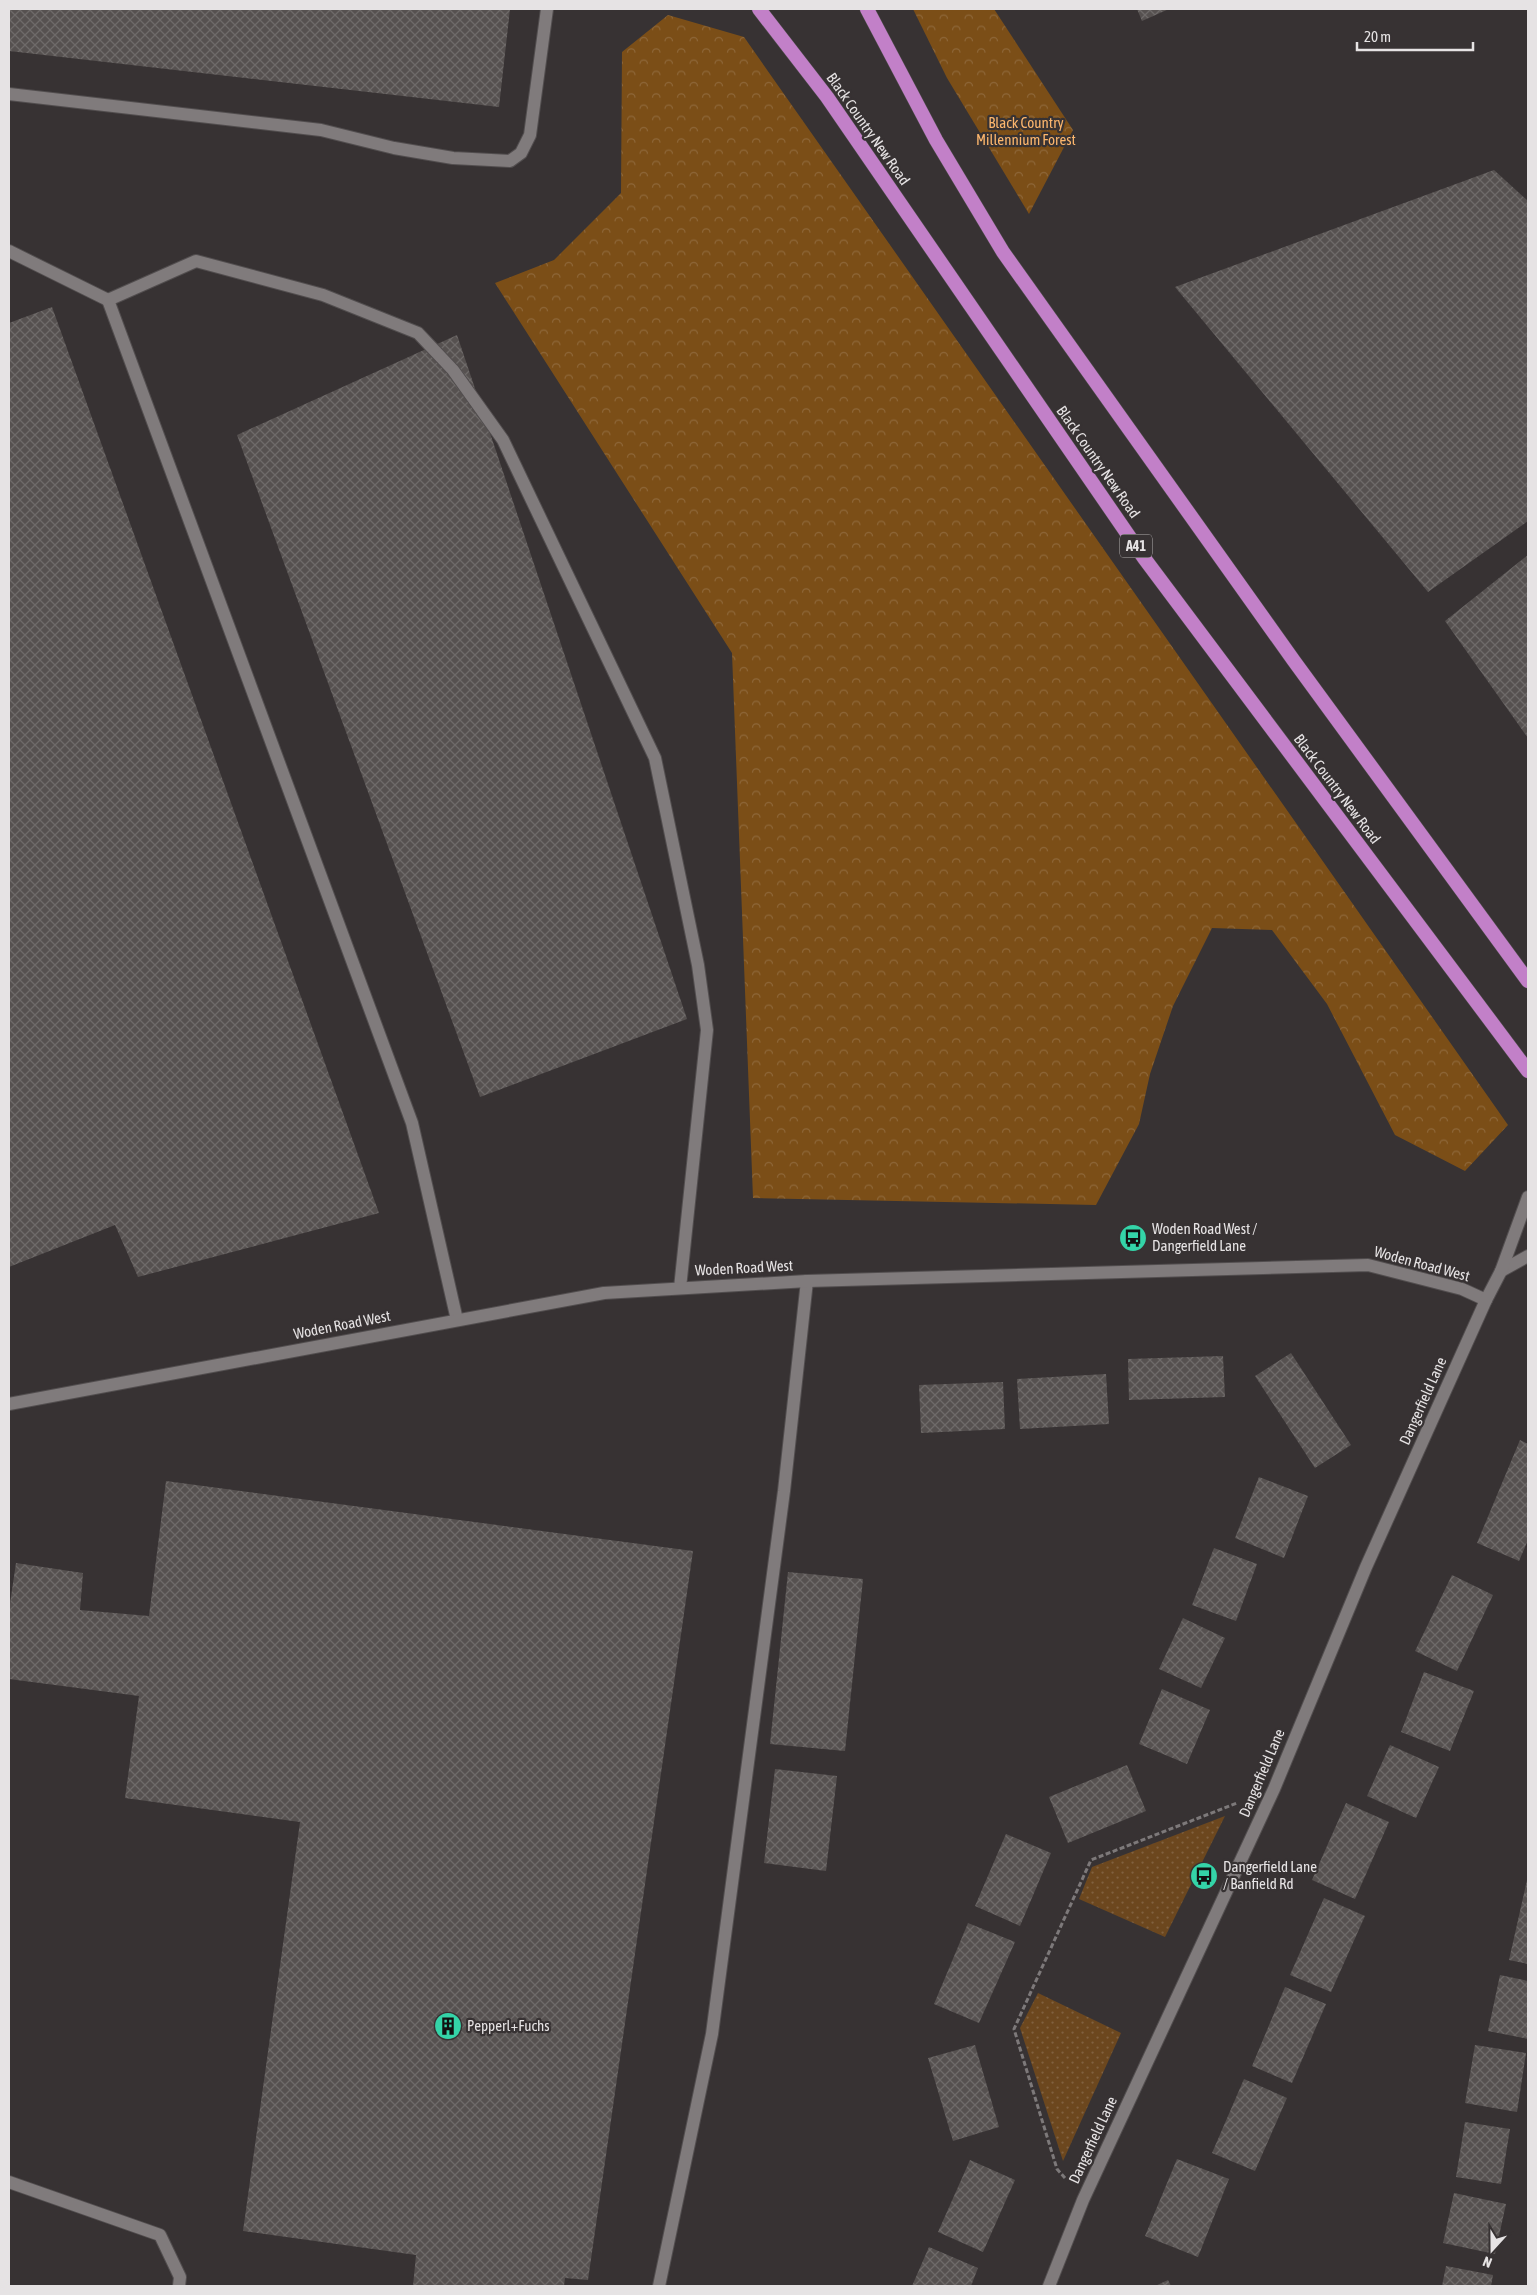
<svg xmlns="http://www.w3.org/2000/svg" width="1537" height="2295" viewBox="0 0 1537 2295" font-family="'Asap Condensed',sans-serif">
  <style>
    .grass { fill: url(#grass-dots) }
    .forest { fill: url(#forest-crowns) }
    .building { fill: url(#building-cross-hatch) }
    .lines { fill: none; stroke-linecap: round; stroke-linejoin: round }
    .service-casing { stroke: #524e4f; stroke-width: 14 }
    .minor-casing { stroke: #524e4f; stroke-width: 14 }
    .tertiary-casing { stroke: #524e4f; stroke-width: 14 }
    .trunk-casing { stroke: #524e4f; stroke-width: 15 }
    .path { stroke: #7d797a; stroke-width: 3; stroke-dasharray: 5 2.5; stroke-linecap: butt }
    .service { stroke: #807b7c; stroke-width: 12 }
    .minor { stroke: #807b7c; stroke-width: 12 }
    .tertiary { stroke: #807b7c; stroke-width: 12 }
    .trunk { stroke: #c280c8; stroke-width: 14 }
    .labels { text-anchor: middle; stroke-width: 4.5; stroke-linejoin: round; paint-order: stroke }
    .shield { fill: #373233; stroke: #b2aeaf; stroke-width: 1 }
    .shield-label { font-size: 14px; font-weight: bold; fill: #e6e3e4 }
    .park-label { font-size: 15px; fill: #fcb66d; stroke: #373233 }
    .street-label { font-size: 15px; fill: #e6e3e4; stroke: #373233 }
    .poi-label { font-size: 15px; fill: #e6e3e4; stroke: #373233; text-anchor: start }
  </style>
  <defs>
    <pattern id="grass-dots" width="8" height="8" patternUnits="userSpaceOnUse" patternTransform="scale(1.25)"><rect width="8" height="8" fill="#6c471e"/><path d="M2 2h.1M6 6h.1" fill="none" stroke="#81613f" stroke-width="1.8" stroke-linecap="round"/></pattern>
    <pattern id="forest-crowns" width="20" height="18" patternUnits="userSpaceOnUse" patternTransform="scale(1.25)"><rect width="20" height="18" fill="#7b4e17"/><path d="M2 6a3 3 0 1 1 6 0M12 15a3 3 0 1 1 6 0" fill="none" stroke="#8e6739"/></pattern>
    <pattern id="building-cross-hatch" width="8" height="8" patternUnits="userSpaceOnUse" patternTransform="scale(1.25)"><rect width="8" height="8" fill="#565150"/><path d="M0 0l8 8M0 8l8-8" fill="none" stroke="#6e6a69"/></pattern>
  </defs>
  <rect width="100%" height="100%" fill="#373233"/>
  <g class="grass">
    <path d="M1225,1816L1165,1937L1079,1899L1092,1867Z"/>
    <path d="M1038,1993L1121,2033L1063,2161L1020,2028Z"/>
  </g>
  <g class="forest">
    <path d="M913,9H994L1073,130L1029,214L947,78Z"/>
    <path d="M668,15L744,37L1508,1125L1465,1171L1395,1135L1327,1004L1272,930L1212,928L1173,1006L1150,1074L1139,1124L1096,1205L753,1198L732,653L495,283L554,260L621,193L622,52Z"/>
  </g>
  <g class="building">
    <path d="M9,9H510L499,107L9,51Z"/>
    <path d="M1137,9H1169L1142,21Z"/>
    <path d="M1494,170L1528,201V521L1428,592L1175,287Z"/>
    <path d="M52,307L379,1213L138,1277L115,1225L9,1267V323Z"/>
    <path d="M457,335L687,1019L480,1097L237,435Z"/>
    <path d="M1528,555V738L1445,621Z"/>
    <path d="M1291,1353L1351,1445L1315,1468L1255,1376Z"/>
    <path d="M1223,1356L1225,1397L1129,1400L1128,1359Z"/>
    <path d="M1106,1374L1109,1424L1020,1429L1017,1379Z"/>
    <path d="M1003,1382L1005,1429L921,1433L919,1385Z"/>
    <path d="M1520,1440L1528,1444V1540L1519,1561L1477,1543Z"/>
    <path d="M1259,1477L1308,1496L1284,1558L1235,1538Z"/>
    <path d="M166,1481L693,1551L588,2280L565,2278L564,2286H413L416,2255L243,2231L300,1822L125,1798L139,1696L9,1679V1610L16,1563L83,1573L80,1610L149,1616Z"/>
    <path d="M1214,1548L1257,1564L1236,1621L1192,1605Z"/>
    <path d="M788,1572L863,1579L845,1751L770,1744Z"/>
    <path d="M1452,1575L1493,1595L1457,1671L1415,1651Z"/>
    <path d="M1183,1618L1225,1638L1201,1688L1159,1669Z"/>
    <path d="M1424,1672L1474,1691L1450,1751L1401,1732Z"/>
    <path d="M1162,1689L1210,1710L1187,1764L1139,1744Z"/>
    <path d="M1390,1745L1439,1767L1416,1818L1367,1796Z"/>
    <path d="M1127,1765L1146,1811L1068,1843L1049,1797Z"/>
    <path d="M775,1769L837,1776L826,1871L764,1863Z"/>
    <path d="M1346,1803L1389,1822L1355,1899L1312,1880Z"/>
    <path d="M1006,1834L1051,1853L1020,1926L975,1906Z"/>
    <path d="M1527,1880L1528,1881V1964L1509,1960Z"/>
    <path d="M1324,1898L1365,1916L1331,1992L1290,1975Z"/>
    <path d="M968,1923L1015,1942L979,2023L934,2004Z"/>
    <path d="M1500,1975L1528,1981V2039L1488,2031Z"/>
    <path d="M1285,1987L1326,2004L1292,2083L1252,2066Z"/>
    <path d="M975,2045L999,2127L953,2141L928,2058Z"/>
    <path d="M1475,2045L1526,2053L1517,2112L1465,2103Z"/>
    <path d="M1244,2079L1287,2098L1255,2171L1212,2153Z"/>
    <path d="M1465,2122L1510,2129L1501,2184L1456,2177Z"/>
    <path d="M1177,2159L1229,2179L1198,2257L1145,2236Z"/>
    <path d="M970,2160L1015,2180L983,2252L938,2232Z"/>
    <path d="M1454,2193L1506,2204L1495,2254L1443,2243Z"/>
    <path d="M929,2247L978,2268L971,2286H912Z"/>
    <path d="M1446,2266L1493,2275L1491,2286H1442Z"/>
    <path d="M1168,2280L1171,2286H1155Z"/>
  </g>
  <g class="lines">
    <g class="service-casing">
      <g id="service">
        <path d="M9,94L321,130L394,148L453,158L510,161L521,153L530,135L547,9"/>
        <path d="M9,251L108,300"/>
        <path d="M457,1320L412,1123L108,300L196,261L323,295L418,333L453,370L503,440L655,758L698,965L707,1030L680,1288"/>
        <path d="M9,2182L160,2235L180,2277L179,2286"/>
        <path d="M659,2286L712,2034L784,1491L807,1281"/>
      </g>
    </g>
    <g class="minor-casing">
      <path id="minor" d="M9,1404L604,1293L807,1281L1368,1265L1462,1289L1486,1300"/>
    </g>
    <g class="tertiary-casing">
      <g id="tertiary">
        <path d="M1501,1271L1528,1256"/>
        <path d="M1049,2286L1083,2200L1274,1789L1366,1567L1486,1300L1501,1271L1528,1197"/>
      </g>
    </g>
    <g class="trunk-casing">
      <g id="trunk">
        <path d="M759,9L827,97L1144,558L1528,1071"/>
        <path d="M867,9L936,140L1003,252L1294,661L1528,981"/>
      </g>
    </g>
    <path class="path" d="M1065,2178L1057,2169L1014,2029L1091,1860L1237,1803"/>
    <use href="#service" class="service"/>
    <use href="#minor" class="minor"/>
    <use href="#tertiary" class="tertiary"/>
    <use href="#trunk" class="trunk"/>
  </g>
  <defs>
    <g id="bus-disc" transform="scale(1.4375)"><circle r="9.5" fill="#34d4a8" stroke="#373233"/><path d="M-5-6H5V4H4V6H2V4H-2V6H-4V4H-5ZM-3.5-4V0h7V-4ZM-3.5 1.2v1.5H-2V1.2ZM2 1.2v1.5H3.5V1.2Z" fill="#111"/></g>
    <g id="building-disc" transform="scale(1.4375)"><circle r="9.5" fill="#34d4a8" stroke="#373233"/><path d="M-4-6H4V6H1V3H-1V6H-4ZM-2.5-4.3h1.7v1.8h-1.7ZM.8-4.3h1.7v1.8H.8ZM-2.5-1h1.7V.8h-1.7ZM.8-1h1.7V.8H.8Z" fill="#111"/></g>
  </defs>
  <g fill-rule="evenodd">
    <use href="#bus-disc" x="1133" y="1238"/>
    <use href="#bus-disc" x="1204" y="1876"/>
    <use href="#building-disc" x="448" y="2026"/>
  </g>
  <g class="labels">
    <rect class="shield" x="1120" y="534.5" width="32" height="23" rx="4"/>
    <g class="shield-label">
      <text x="1136" y="551">A41</text>
    </g>
    <g class="park-label">
      <text x="1026" y="128">Black Country<tspan x="1026" dy="17">Millennium Forest</tspan></text>
    </g>
    <g class="street-label">
      <text transform="translate(868 129) rotate(55)" y="5">Black Country New Road</text>
      <text transform="translate(1098 462) rotate(55)" y="5">Black Country New Road</text>
      <text transform="translate(1337 789) rotate(53)" y="5">Black Country New Road</text>
      <text transform="translate(1422 1264) rotate(15)" y="5">Woden Road West</text>
      <text transform="translate(744 1268) rotate(-3)" y="5">Woden Road West</text>
      <text transform="translate(342 1325) rotate(-11)" y="5">Woden Road West</text>
      <text transform="translate(1423 1401) rotate(-66)" y="5">Dangerfield Lane</text>
      <text transform="translate(1262 1773) rotate(-67)" y="5">Dangerfield Lane</text>
      <text transform="translate(1093 2140) rotate(-65)" y="5">Dangerfield Lane</text>
    </g>
    <g class="poi-label">
      <text x="1152" y="1234">Woden Road West /<tspan x="1152" dy="17">Dangerfield Lane</tspan></text>
      <text x="1223" y="1872">Dangerfield Lane<tspan x="1223" dy="17">/ Banfield Rd</tspan></text>
      <text x="467" y="2031">Pepperl+Fuchs</text>
    </g>
  </g>
  <rect width="1537" height="2295" fill="none" stroke="#e6e3e4" stroke-width="20"/>
  <g transform="translate(1492 2250) rotate(201)" stroke="#373233" stroke-width="4" paint-order="stroke">
  <path d="M0-4L9 19L0 12L-9 19Z" fill="#e6e3e4"/>
  <text y="-8" font-size="14" font-weight="bold" text-anchor="middle" fill="#e6e3e4">N</text>
  </g>
  <path d="M1357 42v8h116v-8" fill="none" stroke="#e6e3e4" stroke-width="2.5"/>
  <text x="1364" y="42" font-size="15" fill="#e6e3e4" stroke="#373233" stroke-width="4" paint-order="stroke">20 m</text>
</svg>
